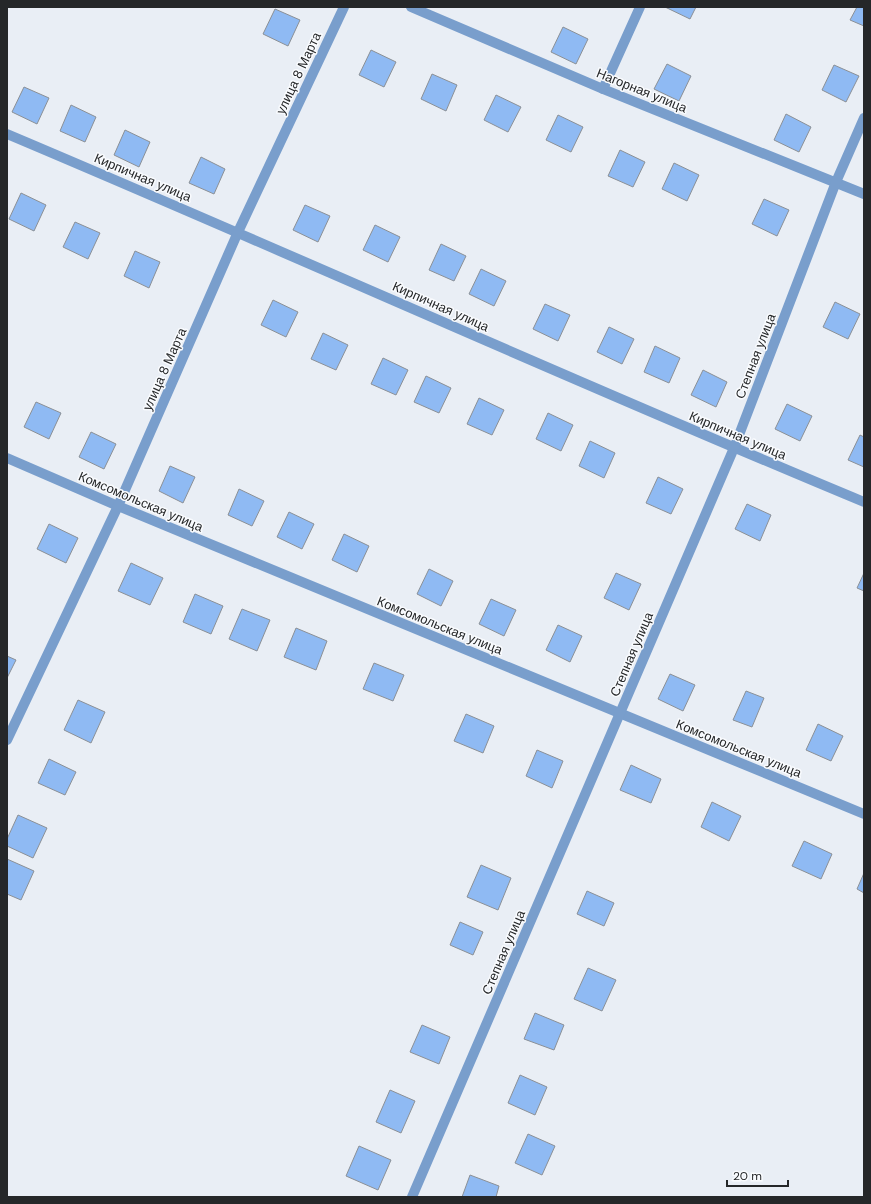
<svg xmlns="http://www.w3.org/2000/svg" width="871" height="1204" viewBox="0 0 871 1204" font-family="'DM Sans',sans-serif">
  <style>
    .building { fill: #8fbaf3; stroke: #8b9096 }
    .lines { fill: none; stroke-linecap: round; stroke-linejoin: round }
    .minor { stroke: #799ecc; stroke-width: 10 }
    .labels { text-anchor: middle; stroke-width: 3; stroke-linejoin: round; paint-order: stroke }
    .street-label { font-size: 13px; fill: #252729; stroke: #f9fbfe }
  </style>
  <rect width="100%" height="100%" fill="#e9eef5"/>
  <g class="building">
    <path d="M665,7H696L690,19Z"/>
    <path d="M857,7H864V26L850,20Z"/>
    <path d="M275,9L300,20L288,46L263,34Z"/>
    <path d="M563,27L588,39L576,64L551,52Z"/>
    <path d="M371,50L396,62L384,87L359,75Z"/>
    <path d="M667,64L691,76L679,101L654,89Z"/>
    <path d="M834,65L859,76L846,102L822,90Z"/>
    <path d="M432,74L457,85L446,111L421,99Z"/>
    <path d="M24,87L49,98L37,124L12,112Z"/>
    <path d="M496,95L521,107L508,132L484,120Z"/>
    <path d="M71,105L96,117L85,142L60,131Z"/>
    <path d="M786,114L811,127L799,152L774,140Z"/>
    <path d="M558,115L583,127L571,152L546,140Z"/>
    <path d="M125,130L150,142L139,167L114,155Z"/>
    <path d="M620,150L645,162L633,187L608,176Z"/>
    <path d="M201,157L225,169L214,194L189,183Z"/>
    <path d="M674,163L699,175L687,201L662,189Z"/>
    <path d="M21,193L46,205L34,231L9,219Z"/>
    <path d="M764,199L789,210L777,236L752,224Z"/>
    <path d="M305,205L330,216L318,242L293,230Z"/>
    <path d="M75,222L100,233L88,259L63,247Z"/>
    <path d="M375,225L400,237L388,262L363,250Z"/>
    <path d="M441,244L466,256L454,281L429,270Z"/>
    <path d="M135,251L160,262L149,288L124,276Z"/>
    <path d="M481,269L506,281L494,306L469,294Z"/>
    <path d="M273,300L298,312L286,337L261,325Z"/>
    <path d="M835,302L860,314L848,339L823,327Z"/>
    <path d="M545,304L570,315L558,341L533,329Z"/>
    <path d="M609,327L634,339L622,364L597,352Z"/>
    <path d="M323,333L348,345L336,370L311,359Z"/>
    <path d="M655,346L680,358L669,383L644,372Z"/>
    <path d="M383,358L408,370L396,395L371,384Z"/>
    <path d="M703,370L727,382L716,407L691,395Z"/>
    <path d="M426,376L451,388L439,413L414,402Z"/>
    <path d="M479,398L504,410L492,435L467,424Z"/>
    <path d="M36,402L61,413L49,439L24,427Z"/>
    <path d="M787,404L812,416L800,441L775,429Z"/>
    <path d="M548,413L573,425L561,451L536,439Z"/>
    <path d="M91,432L116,444L104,469L79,457Z"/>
    <path d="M860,435L864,437V467L848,460Z"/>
    <path d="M590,441L615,453L604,478L579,466Z"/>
    <path d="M170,466L195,477L183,503L159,491Z"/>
    <path d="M658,477L683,489L671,514L646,503Z"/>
    <path d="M239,489L264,501L252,526L228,515Z"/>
    <path d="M747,504L771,515L760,541L735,529Z"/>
    <path d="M289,512L314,524L302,549L277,537Z"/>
    <path d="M49,524L78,538L66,563L37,549Z"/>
    <path d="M344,534L369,546L357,572L332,560Z"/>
    <path d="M131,563L163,578L150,605L118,591Z"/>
    <path d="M429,569L453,581L441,606L417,594Z"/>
    <path d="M616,573L641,584L629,610L604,598Z"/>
    <path d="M864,573V591L857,588Z"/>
    <path d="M195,594L223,606L211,634L183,622Z"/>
    <path d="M491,599L516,610L504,636L479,624Z"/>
    <path d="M242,609L270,620L257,651L229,639Z"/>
    <path d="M558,625L582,636L570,662L546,650Z"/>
    <path d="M296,628L327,641L316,670L284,657Z"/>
    <path d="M7,656L16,660L7,678Z"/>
    <path d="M374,663L404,675L393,701L363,689Z"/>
    <path d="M670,674L695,685L683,711L658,699Z"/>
    <path d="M746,691L764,698L752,727L733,720Z"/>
    <path d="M78,700L105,712L91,743L64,730Z"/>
    <path d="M466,714L494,726L483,753L454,741Z"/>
    <path d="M818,724L843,736L831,761L806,750Z"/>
    <path d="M537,750L563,761L552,788L526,776Z"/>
    <path d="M49,759L76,772L65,795L38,783Z"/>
    <path d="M631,765L661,779L651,803L620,790Z"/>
    <path d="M712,802L741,816L729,841L701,827Z"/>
    <path d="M18,815L47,828L33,858L7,846V839Z"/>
    <path d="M804,841L832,854L821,879L792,866Z"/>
    <path d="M7,859L34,871L21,900L7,894Z"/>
    <path d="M481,865L511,878L498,910L467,897Z"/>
    <path d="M864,873V893L857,889Z"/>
    <path d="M587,891L614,903L604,926L577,914Z"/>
    <path d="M460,922L483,932L473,955L450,945Z"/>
    <path d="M588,968L616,980L602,1011L574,999Z"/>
    <path d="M535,1013L564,1025L554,1050L524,1039Z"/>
    <path d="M422,1025L450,1037L439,1064L410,1052Z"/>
    <path d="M520,1075L547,1087L535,1115L508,1103Z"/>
    <path d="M390,1090L415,1101L401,1133L376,1122Z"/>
    <path d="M528,1134L555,1146L542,1175L515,1163Z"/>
    <path d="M359,1146L391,1160L378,1190L346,1176Z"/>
    <path d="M470,1175L499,1186L496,1197H462Z"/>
  </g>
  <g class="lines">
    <g class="minor">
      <path d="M411,7L603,89L864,194"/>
      <path d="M603,89L640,7"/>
      <path d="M7,134C294,255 577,383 864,502"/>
      <path d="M7,458L118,506L864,814"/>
      <path d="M7,740L118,506L238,232L344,7"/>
      <path d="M412,1197L734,448L836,182L864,118"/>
    </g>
  </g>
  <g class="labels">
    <g class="street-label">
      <text transform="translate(298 73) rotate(-65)" y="5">улица 8 Марта</text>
      <text transform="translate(642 90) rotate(22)" y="5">Нагорная улица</text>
      <text transform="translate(143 177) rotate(23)" y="5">Кирпичная улица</text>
      <text transform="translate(441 306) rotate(24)" y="5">Кирпичная улица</text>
      <text transform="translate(755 356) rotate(-69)" y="5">Степная улица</text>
      <text transform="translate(164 369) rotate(-66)" y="5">улица 8 Марта</text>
      <text transform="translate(738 435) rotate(23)" y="5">Кирпичная улица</text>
      <text transform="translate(141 501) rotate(23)" y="5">Комсомольская улица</text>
      <text transform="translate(440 625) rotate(22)" y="5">Комсомольская улица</text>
      <text transform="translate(631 654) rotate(-67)" y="5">Степная улица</text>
      <text transform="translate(739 748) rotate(22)" y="5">Комсомольская улица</text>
      <text transform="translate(503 952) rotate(-67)" y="5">Степная улица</text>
    </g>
  </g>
  <rect width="871" height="1204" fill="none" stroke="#252729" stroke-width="16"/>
  <path d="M727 1180v6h61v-6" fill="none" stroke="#252729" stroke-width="2"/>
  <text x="733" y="1180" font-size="12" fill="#252729" stroke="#f9fbfe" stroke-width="3" paint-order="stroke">20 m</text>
</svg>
